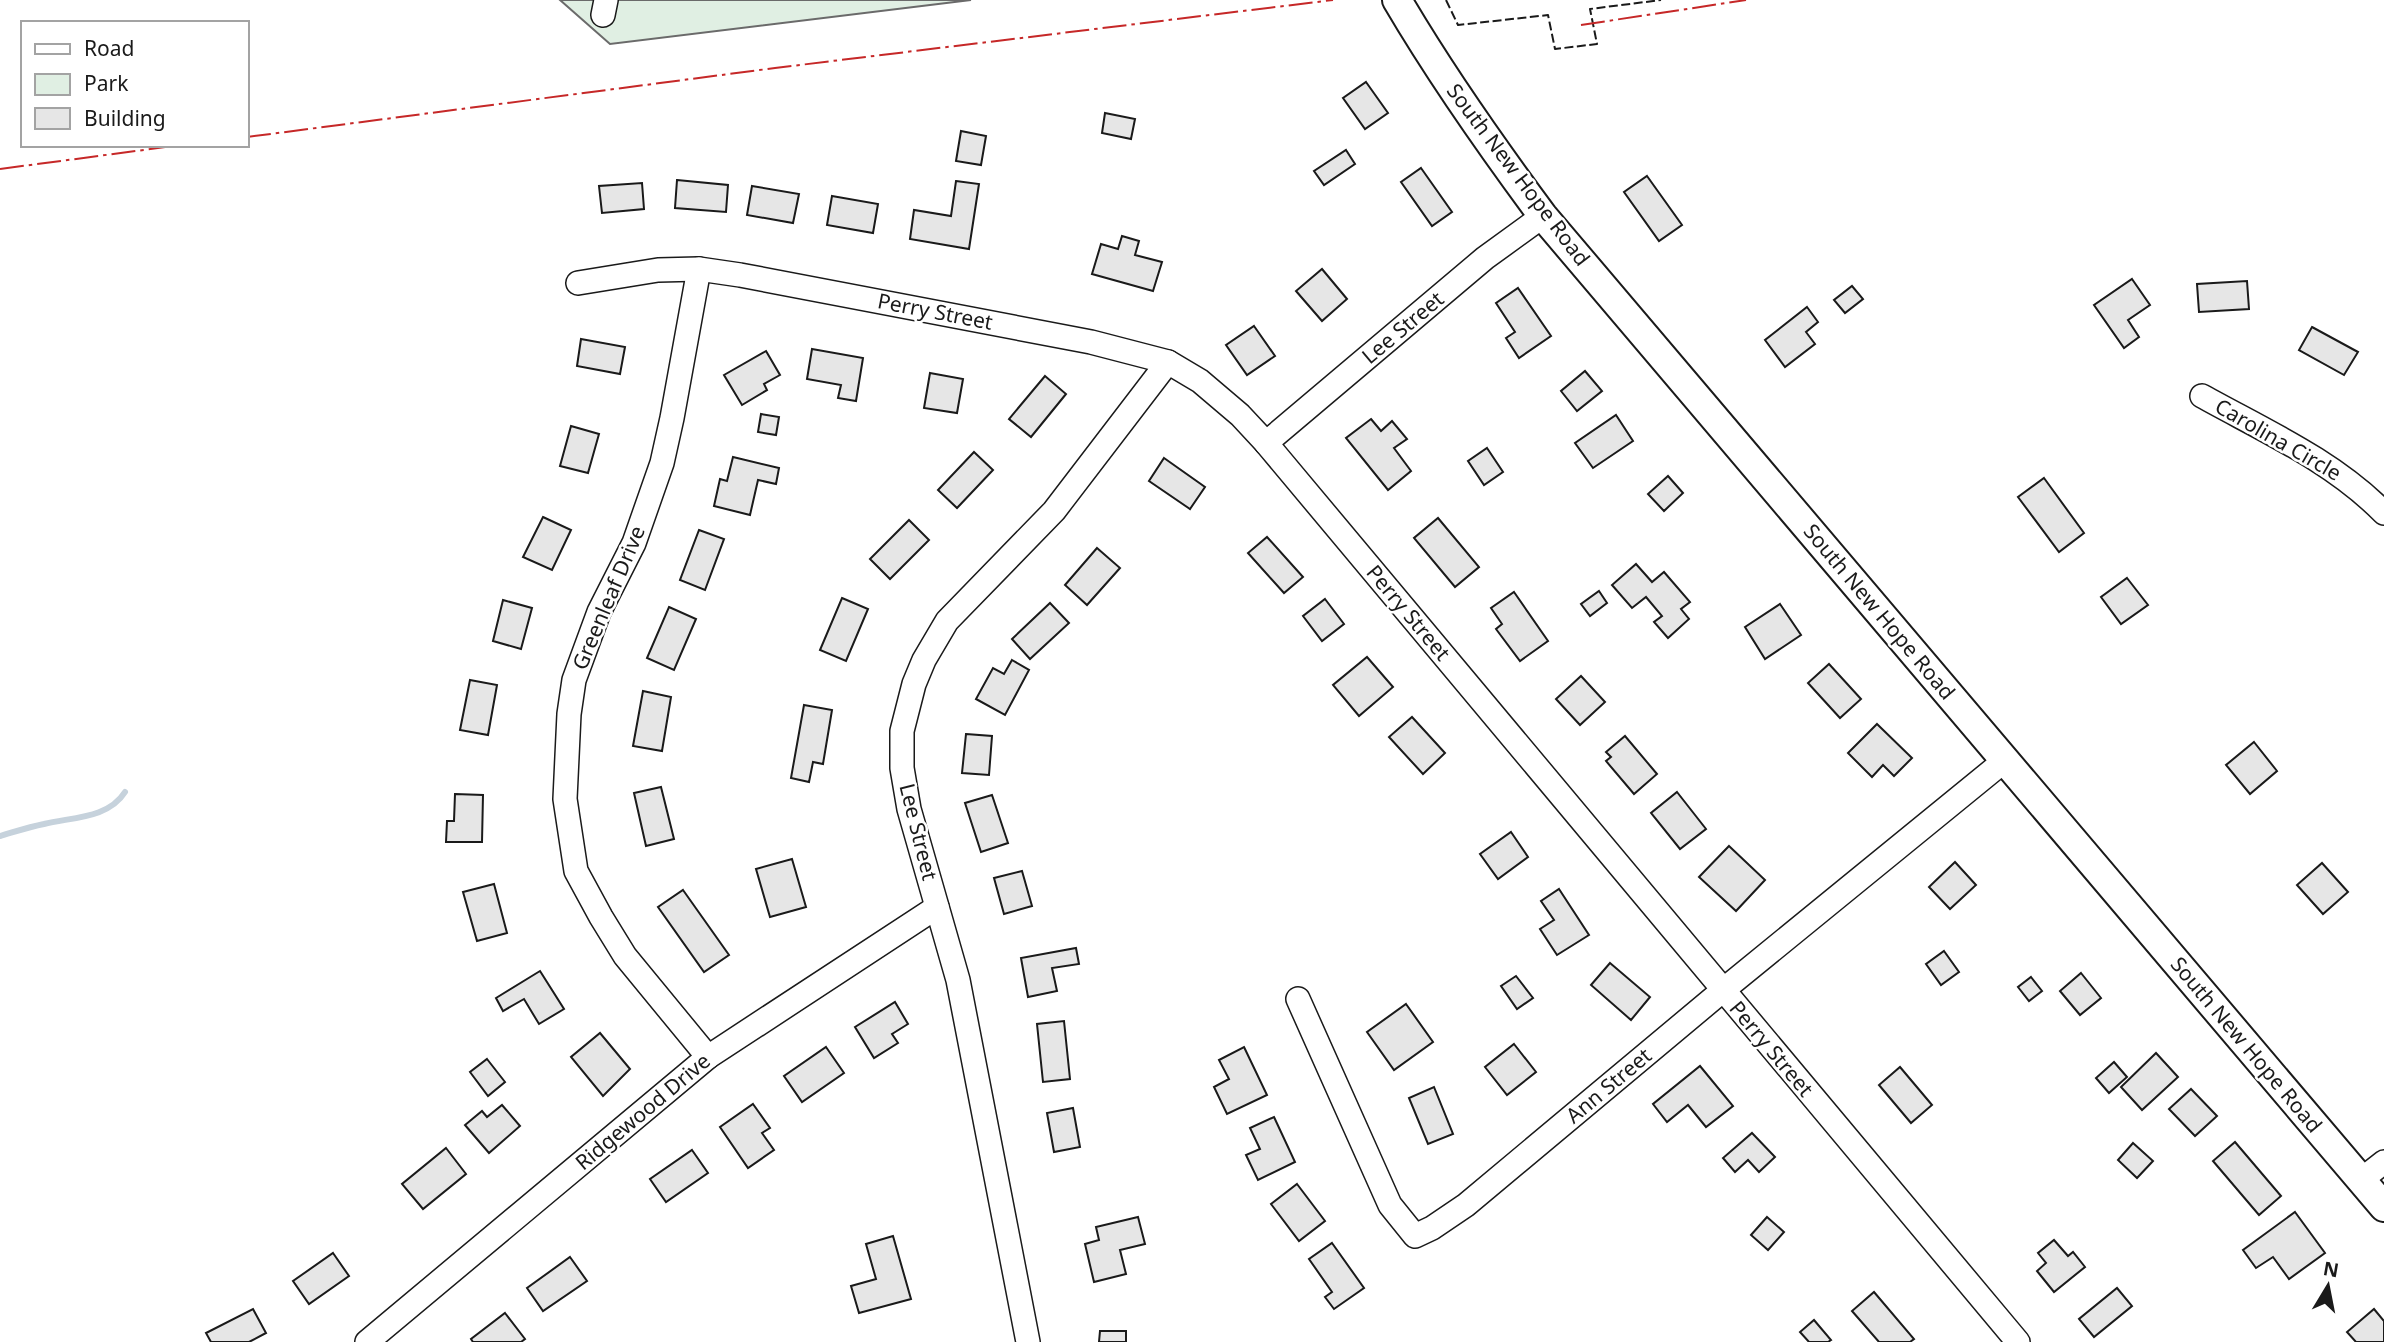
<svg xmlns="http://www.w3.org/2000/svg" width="2384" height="1342" viewBox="0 0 2384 1342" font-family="'Noto Sans',sans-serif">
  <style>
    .green { fill: #e0efe3; stroke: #6a6a6a; stroke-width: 2 }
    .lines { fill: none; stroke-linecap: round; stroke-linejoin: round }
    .stream { stroke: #c6d2dc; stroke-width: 6 }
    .building { fill: #e6e6e6; stroke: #1a1a1a; stroke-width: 2 }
    .minor-casing { stroke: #1a1a1a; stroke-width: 26 }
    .major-casing { stroke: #1a1a1a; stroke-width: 32 }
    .minor { stroke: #fff; stroke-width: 23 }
    .major { stroke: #fff; stroke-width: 28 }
    .fence { stroke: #1a1a1a; stroke-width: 2; stroke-dasharray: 9 3.5; stroke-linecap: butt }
    .power { stroke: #c62828; stroke-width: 2; stroke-dasharray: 24 5 3.5 5; stroke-linecap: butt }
    .labels { text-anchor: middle; stroke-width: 5; stroke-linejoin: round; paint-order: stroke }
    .street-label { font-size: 21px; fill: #1a1a1a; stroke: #fff }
  </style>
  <rect width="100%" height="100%" fill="#fff"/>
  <path class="green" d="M560,0H971L610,44Z"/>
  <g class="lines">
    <path class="stream" d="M0,836C14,832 29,827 44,824C71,817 108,819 125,792"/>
  </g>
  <g class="building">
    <path d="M1366,82L1388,113L1365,129L1343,98Z"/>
    <path d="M1105,113L1135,119L1131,139L1102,133Z"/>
    <path d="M961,131L986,136L981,165L956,161Z"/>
    <path d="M1346,150L1355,164L1324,185L1314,171Z"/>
    <path d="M1421,168L1452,212L1432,226L1401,182Z"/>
    <path d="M1647,176L1682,225L1659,241L1624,192Z"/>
    <path d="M677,180L728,185L726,212L675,208Z"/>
    <path d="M956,181L979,184L969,249L910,239L914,210L951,216Z"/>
    <path d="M642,183L644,209L602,213L599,186Z"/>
    <path d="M752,186L799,194L793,223L747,215Z"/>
    <path d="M832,196L878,204L873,233L827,225Z"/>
    <path d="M1122,236L1139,241L1135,255L1162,262L1153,291L1092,274L1101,244L1118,249Z"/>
    <path d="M1322,269L1347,299L1322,321L1296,291Z"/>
    <path d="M2132,279L2150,305L2128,320L2139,337L2124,348L2094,305Z"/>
    <path d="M2247,281L2249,309L2199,312L2197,284Z"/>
    <path d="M1852,286L1863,299L1845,313L1834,300Z"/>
    <path d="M1518,288L1551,336L1519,358L1506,338L1515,332L1496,303Z"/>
    <path d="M1807,307L1818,322L1806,332L1815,344L1785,367L1765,340Z"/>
    <path d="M1254,326L1275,356L1247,375L1226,345Z"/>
    <path d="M2312,327L2358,352L2344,375L2299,350Z"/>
    <path d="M581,339L625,347L620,374L577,366Z"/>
    <path d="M812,349L863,358L856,401L838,398L841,385L807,379Z"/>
    <path d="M766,351L780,375L764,384L767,390L742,405L724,375Z"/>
    <path d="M1585,371L1602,391L1577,411L1561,391Z"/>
    <path d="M930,373L963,379L957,413L924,408Z"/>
    <path d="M1045,376L1066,394L1031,437L1009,419Z"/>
    <path d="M761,414L779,417L776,435L758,432Z"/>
    <path d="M1616,415L1633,441L1593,468L1575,443Z"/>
    <path d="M1371,419L1381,431L1392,421L1407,439L1394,448L1411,471L1388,490L1346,438Z"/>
    <path d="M571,426L599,434L588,473L560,466Z"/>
    <path d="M1487,448L1503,472L1484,485L1468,461Z"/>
    <path d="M974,452L993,470L957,508L938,490Z"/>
    <path d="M733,457L779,468L776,484L758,480L750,515L714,506L720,479L727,481Z"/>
    <path d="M1164,458L1205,487L1190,509L1149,481Z"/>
    <path d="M1668,476L1683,493L1664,511L1648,494Z"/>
    <path d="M2044,478L2084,533L2059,552L2018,497Z"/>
    <path d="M543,517L571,530L552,570L523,557Z"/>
    <path d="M1438,518L1479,567L1455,587L1414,538Z"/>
    <path d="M909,520L929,540L890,579L870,559Z"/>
    <path d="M699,530L724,539L705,590L680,580Z"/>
    <path d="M1267,537L1303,577L1284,593L1248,553Z"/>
    <path d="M1097,548L1120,568L1087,605L1065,585Z"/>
    <path d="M1636,564L1652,582L1664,572L1690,602L1681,609L1689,619L1668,638L1654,622L1662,616L1646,597L1632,608L1612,585Z"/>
    <path d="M2127,578L2148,605L2121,624L2101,597Z"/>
    <path d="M1599,591L1607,603L1590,616L1581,604Z"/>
    <path d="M1514,592L1548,641L1520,661L1496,629L1502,624L1491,608Z"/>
    <path d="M842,598L868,609L846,661L820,650Z"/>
    <path d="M1325,599L1344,624L1322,641L1303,616Z"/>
    <path d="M503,600L532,608L521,649L493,641Z"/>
    <path d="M1050,603L1069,623L1030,659L1012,639Z"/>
    <path d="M1780,604L1801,635L1765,659L1745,627Z"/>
    <path d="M669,607L696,619L674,670L647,658Z"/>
    <path d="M1367,657L1393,687L1359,716L1333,685Z"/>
    <path d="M1012,660L1029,670L1005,715L976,699L993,668L1004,674Z"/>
    <path d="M1829,664L1861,699L1840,718L1808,683Z"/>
    <path d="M1581,676L1605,702L1580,725L1556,699Z"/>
    <path d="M470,680L497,685L488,735L460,730Z"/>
    <path d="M643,691L671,697L662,751L633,746Z"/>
    <path d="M804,705L832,710L823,764L813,762L809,782L791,778Z"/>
    <path d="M1412,717L1445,753L1423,774L1389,737Z"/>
    <path d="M1877,724L1912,758L1894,776L1883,765L1872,777L1848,753Z"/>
    <path d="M966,734L992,736L989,775L962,773Z"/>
    <path d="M1625,736L1657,774L1634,794L1606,761L1611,757L1606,752Z"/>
    <path d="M2254,742L2277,771L2250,794L2226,765Z"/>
    <path d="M661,787L674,839L646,846L634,793Z"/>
    <path d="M1677,792L1706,829L1680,849L1651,813Z"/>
    <path d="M455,794L483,795L482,842H446L447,821H454Z"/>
    <path d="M992,795L1008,843L981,852L965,803Z"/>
    <path d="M1511,832L1528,857L1498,879L1480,854Z"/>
    <path d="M1729,846L1765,880L1736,911L1699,877Z"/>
    <path d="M792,859L806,907L770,917L756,869Z"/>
    <path d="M1955,862L1976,885L1950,909L1929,887Z"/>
    <path d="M2322,863L2348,892L2323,914L2297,885Z"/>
    <path d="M1022,871L1032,906L1004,914L994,878Z"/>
    <path d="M494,884L507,933L477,941L463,892Z"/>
    <path d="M1559,889L1589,935L1557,955L1540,929L1554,920L1541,901Z"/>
    <path d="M683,890L729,955L704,972L658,907Z"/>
    <path d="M1076,948L1079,964L1052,968L1057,991L1028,997L1021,958Z"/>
    <path d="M1944,951L1959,972L1941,985L1926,964Z"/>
    <path d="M1610,963L1650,997L1631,1020L1591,985Z"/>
    <path d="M540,971L564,1009L539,1024L524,999L503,1011L496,998Z"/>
    <path d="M2081,973L2101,998L2080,1015L2060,991Z"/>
    <path d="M1516,976L1533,998L1517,1009L1501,986Z"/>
    <path d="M2031,977L2042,991L2029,1001L2018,987Z"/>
    <path d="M895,1002L908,1024L892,1034L898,1043L874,1058L855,1027Z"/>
    <path d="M1406,1004L1433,1042L1394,1070L1367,1032Z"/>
    <path d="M1064,1021L1070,1079L1043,1082L1037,1024Z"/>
    <path d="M600,1033L630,1069L603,1096L571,1057Z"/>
    <path d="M1514,1044L1536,1072L1507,1095L1485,1067Z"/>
    <path d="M826,1047L844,1073L802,1102L784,1076Z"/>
    <path d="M1244,1047L1267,1095L1227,1114L1214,1087L1229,1079L1219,1060Z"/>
    <path d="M2156,1053L2178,1077L2142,1110L2121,1087Z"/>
    <path d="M487,1059L505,1082L488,1096L470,1072Z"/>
    <path d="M2114,1062L2127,1077L2109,1093L2096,1078Z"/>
    <path d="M1700,1066L1733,1106L1706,1127L1688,1105L1667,1122L1653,1104Z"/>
    <path d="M1900,1067L1932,1105L1911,1123L1879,1085Z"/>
    <path d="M1434,1087L1453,1134L1428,1144L1409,1098Z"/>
    <path d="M2191,1089L2217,1116L2195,1136L2169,1109Z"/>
    <path d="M753,1104L770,1128L762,1133L774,1150L748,1168L720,1127Z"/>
    <path d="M502,1105L520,1126L489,1153L465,1125L482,1111L487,1117Z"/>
    <path d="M1073,1108L1080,1147L1054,1152L1047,1113Z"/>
    <path d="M1274,1117L1295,1162L1258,1180L1246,1155L1260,1149L1250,1128Z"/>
    <path d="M1752,1133L1775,1157L1759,1172L1748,1160L1735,1172L1723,1158Z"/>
    <path d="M2235,1142L2281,1196L2259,1215L2213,1161Z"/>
    <path d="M2133,1143L2153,1161L2137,1178L2118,1160Z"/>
    <path d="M446,1148L466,1174L423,1209L402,1184Z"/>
    <path d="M692,1150L708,1173L666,1202L650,1179Z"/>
    <path d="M1297,1184L1325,1221L1299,1241L1271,1204Z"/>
    <path d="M2295,1212L2325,1253L2289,1279L2273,1257L2256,1268L2243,1250Z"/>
    <path d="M1138,1217L1145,1244L1120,1250L1126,1274L1094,1282L1085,1244L1099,1240L1096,1227Z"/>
    <path d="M1767,1217L1784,1232L1768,1250L1751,1235Z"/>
    <path d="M893,1236L911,1299L859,1313L851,1286L876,1279L866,1244Z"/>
    <path d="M2054,1240L2068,1256L2073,1252L2085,1267L2054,1292L2037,1271L2046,1263L2038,1253Z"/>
    <path d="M1332,1243L1364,1288L1334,1309L1325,1297L1332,1292L1309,1259Z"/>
    <path d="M333,1253L349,1276L309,1304L293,1281Z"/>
    <path d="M570,1257L587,1281L543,1311L527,1288Z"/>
    <path d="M2117,1288L2132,1306L2094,1337L2079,1319Z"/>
    <path d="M1874,1292L1914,1339L1910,1342H1879L1852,1311Z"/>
    <path d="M253,1309L266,1333L249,1342H211L206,1333Z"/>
    <path d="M2374,1309L2384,1321V1342H2356L2347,1332Z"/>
    <path d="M505,1313L525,1339L521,1342H473L471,1339Z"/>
    <path d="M1814,1320L1831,1340L1828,1342H1809L1800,1332Z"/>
    <path d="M1100,1331H1126V1342H1099Z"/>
  </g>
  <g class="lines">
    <g class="minor-casing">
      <g id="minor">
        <path d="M603,15L606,0"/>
        <path d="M699,269L672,418L662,463L634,543L599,612L574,680L569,714L565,799L576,871L601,917L625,956L708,1057"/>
        <path d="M578,283L658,270L699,269L740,275L1091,342L1168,362L1200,381L1240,415L1266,443L2018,1342"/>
        <path d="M2202,396C2265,431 2333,461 2384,513"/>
        <path d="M1266,443L1485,258L1543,216"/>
        <path d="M1298,999L1390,1205L1415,1236L1432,1228L1466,1205L1722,991L2004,761"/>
        <path d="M2361,1180L2384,1162"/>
        <path d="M367,1342L708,1057L937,907"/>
        <path d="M1028,1342L958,980L909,809L902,768V731L914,684L924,660L947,621L1054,511L1168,362"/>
      </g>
    </g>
    <g class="major-casing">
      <path id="major" d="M1397,0C1441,75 1491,146 1543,216L2384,1207"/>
    </g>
    <use href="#minor" class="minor"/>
    <use href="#major" class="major"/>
    <path class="fence" d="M1446,0L1458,25L1548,15L1555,49L1597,44L1590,9L1661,0"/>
    <g class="power">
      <path d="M1581,25L1746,0"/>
      <path d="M247,137L775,68L1333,0"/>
      <path d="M0,169L181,145"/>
    </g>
  </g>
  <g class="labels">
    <g class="street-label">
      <text transform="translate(1518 175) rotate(53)" y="7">South New Hope Road</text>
      <text transform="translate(935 312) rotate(11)" y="7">Perry Street</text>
      <text transform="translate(1403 328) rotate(-40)" y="7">Lee Street</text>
      <text transform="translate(2278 440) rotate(30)" y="7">Carolina Circle</text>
      <text transform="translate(609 598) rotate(-67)" y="7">Greenleaf Drive</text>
      <text transform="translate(1879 612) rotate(50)" y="7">South New Hope Road</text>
      <text transform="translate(1408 613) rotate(50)" y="7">Perry Street</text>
      <text transform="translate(918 832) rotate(76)" y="7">Lee Street</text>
      <text transform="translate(2246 1045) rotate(50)" y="7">South New Hope Road</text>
      <text transform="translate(1771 1049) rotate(50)" y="7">Perry Street</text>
      <text transform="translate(1609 1086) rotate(-40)" y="7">Ann Street</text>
      <text transform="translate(643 1112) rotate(-40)" y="7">Ridgewood Drive</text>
    </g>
  </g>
  <rect x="21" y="21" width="228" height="126" fill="#ffffff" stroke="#a3a3a3" stroke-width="2"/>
  <rect x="35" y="44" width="35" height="10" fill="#ffffff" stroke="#a3a3a3" stroke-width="2"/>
  <text x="84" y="56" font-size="21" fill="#1a1a1a">Road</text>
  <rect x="35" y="74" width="35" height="21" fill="#e0efe3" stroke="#a3a3a3" stroke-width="2"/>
  <text x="84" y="91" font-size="21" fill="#1a1a1a">Park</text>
  <rect x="35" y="108" width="35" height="21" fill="#e6e6e6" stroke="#a3a3a3" stroke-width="2"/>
  <text x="84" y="126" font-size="21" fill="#1a1a1a">Building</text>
  <g transform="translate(2328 1286) rotate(10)" stroke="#ffffff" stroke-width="5" paint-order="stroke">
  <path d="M0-5L12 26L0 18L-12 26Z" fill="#1a1a1a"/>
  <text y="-10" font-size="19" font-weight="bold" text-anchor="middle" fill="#1a1a1a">N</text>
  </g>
</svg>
